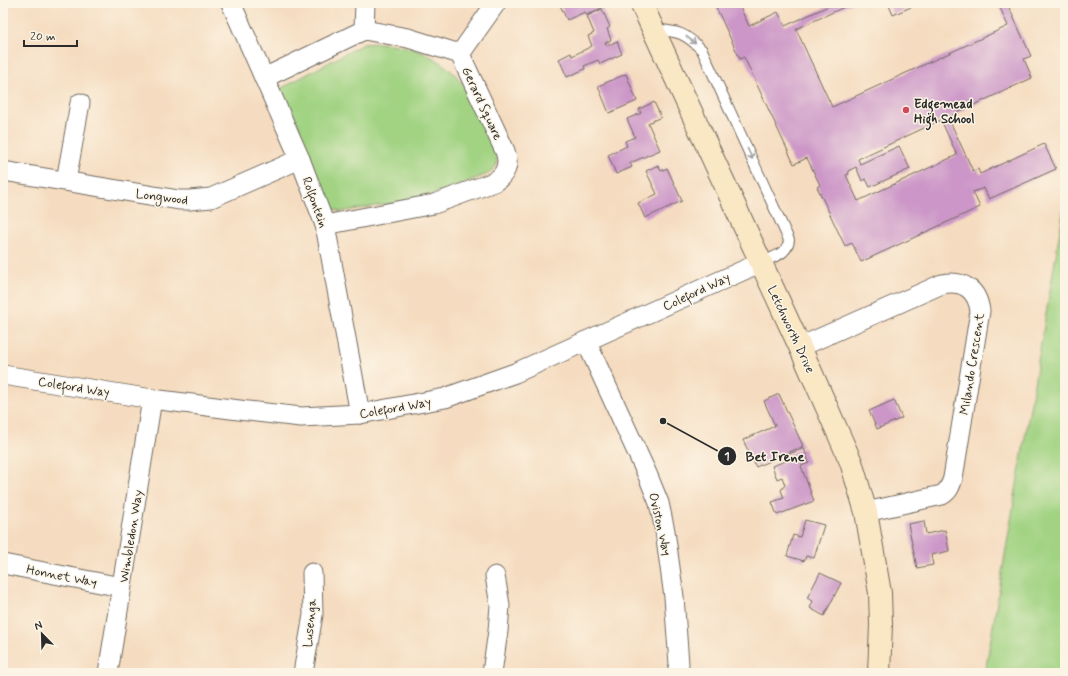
<svg xmlns="http://www.w3.org/2000/svg" width="1068" height="676" viewBox="0 0 1068 676" font-family="Mynerve,sans-serif">
  <style>
    .green { fill: #a2d383; stroke: #667f57 }
    .building { fill: #cc97c8; fill-rule: evenodd }
    .lines { fill: none; stroke-linecap: round; stroke-linejoin: round }
    .lane-casing { stroke: #72695f; stroke-width: 12 }
    .street-casing { stroke: #72695f; stroke-width: 21 }
    .secondary-casing { stroke: #72695f; stroke-width: 24 }
    .lane { stroke: #fff; stroke-width: 10 }
    .street { stroke: #fff; stroke-width: 19 }
    .secondary { stroke: #fae7c3; stroke-width: 22 }
    .oneway { stroke: #a0a0a0 }
    .poi-dot { fill: #d1495b; stroke: #fcf5e5; stroke-width: 1.5 }
    .labels { text-anchor: middle; stroke-width: 3; stroke-linejoin: round; paint-order: stroke }
    .street-label { font-size: 13px; fill: #2b2b2b; stroke: #fcf5e5 }
    .poi-label { font-size: 13px; font-weight: bold; fill: #2b2b2b; stroke: #fcf5e5; text-anchor: start }
    .leader { fill: none; stroke: #2b2b2b; stroke-width: 1.5 }
    .callout-dot { fill: #2b2b2b; stroke: #fcf5e5; stroke-width: 1.5 }
    .mark-label { font-size: 12px; text-anchor: middle; font-weight: bold; fill: #fff }
    .callout-label { font-size: 14px; text-anchor: middle; font-weight: bold; fill: #2b2b2b; stroke: #fcf5e5; stroke-width: 3; stroke-linejoin: round; paint-order: stroke }
  </style>
  <rect width="100%" height="100%" fill="#fcf5e5"/>
  <filter id="ink" filterUnits="userSpaceOnUse"><feTurbulence type="fractalNoise" baseFrequency=".025" numOctaves="2"/><feDisplacementMap in="SourceGraphic" scale="8" xChannelSelector="R" yChannelSelector="G"/><feConvolveMatrix kernelMatrix="1 2 1 2 8 2 1 2 1" color-interpolation-filters="sRGB"/></filter>
  <filter id="wash" filterUnits="userSpaceOnUse"><feTurbulence type="fractalNoise" baseFrequency=".012" numOctaves="4" result="noise"/><feDisplacementMap in="SourceGraphic" scale="16" xChannelSelector="R" yChannelSelector="G"/><feGaussianBlur stdDeviation="0.9" result="paint"/><feColorMatrix in="noise" values="0 0 0 0 0 0 0 0 0 0 0 0 0 0 0 0 0 1.4 0 .05"/><feComposite in="paint" operator="in"/></filter>
  <g filter="url(#wash)">
    <rect width="100%" height="100%" fill="#f5dcc0"/>
    <g class="green">
      <path d="M377,43C414,44 451,60 469,94C480,114 488,136 497,156L496,166L490,173L444,191L418,199L340,212L332,208L328,205L278,90L363,44Z"/>
      <path d="M1065,202V673H985Z"/>
    </g>
    <g id="blocks">
      <g class="building">
        <path d="M559,3H613L586,15L585,12L567,20Z"/>
        <path d="M714,3H738L749,26L778,12L785,26L835,3H853L796,29L832,107L1008,26L998,3H1007L1031,56L1024,59L1032,78L948,117L973,171L978,169L980,174L1044,144L1056,169L989,199L984,188L973,192L980,207L861,262L852,243L845,246L817,187L820,185L807,158L794,164L744,57L740,59ZM941,120L957,155L858,201L846,175L849,174L848,171L856,167L862,181L866,179L870,187L910,169L899,146L860,164L858,159Z"/>
        <path d="M888,3H896L897,5L901,3H920L893,15Z"/>
        <path d="M602,9L610,27L607,29L611,40L605,43L607,46L617,41L622,54L600,64L598,60L584,66L585,69L567,77L559,59L571,53L572,56L592,46L588,36L594,33L587,16Z"/>
        <path d="M626,74L637,101L609,113L598,86Z"/>
        <path d="M654,102L661,117L648,123L660,150L630,163L632,167L616,174L608,155L627,146L625,141L635,137L627,119L641,113L639,109Z"/>
        <path d="M658,165L661,171L667,168L682,201L645,218L638,203L657,194L646,171Z"/>
        <path d="M779,394L803,446L756,467L743,440L775,426L764,401Z"/>
        <path d="M894,400L902,418L877,429L869,411Z"/>
        <path d="M804,448L809,463L801,466L814,501L777,515L772,502L784,498L781,490L785,485L782,477L777,479L772,466L791,459L789,454Z"/>
        <path d="M805,520L824,525L814,558L806,556L804,561L787,556L793,535L800,537Z"/>
        <path d="M924,521L926,534L945,530L949,551L931,555L933,565L917,568L908,524Z"/>
        <path d="M820,573L841,583L824,616L810,608L813,601L807,598Z"/>
      </g>
    </g>
  </g>
  <g filter="url(#ink)">
    <use href="#blocks" fill-opacity="0" stroke="#72695f" stroke-width="1"/>
    <g class="lines">
      <g class="lane-casing">
        <path id="lane" d="M654,29C679,32 684,32 702,50L789,240C788,254 773,257 762,262"/>
      </g>
      <g class="street-casing">
        <g id="street">
          <path d="M231,3L300,159L325,225L360,414"/>
          <path d="M364,30L365,3"/>
          <path d="M460,54L496,3"/>
          <path d="M264,78L364,30L408,38L460,54L505,151C510,164 506,175 494,182L434,204L325,225"/>
          <path d="M3,171L179,200H190L211,198L300,159"/>
          <path d="M66,181L80,103"/>
          <path d="M586,341L648,476L659,503L665,531L674,597L679,664L677,673"/>
          <path d="M800,347L942,284C963,280 977,289 980,311L953,478C951,485 949,491 942,495L866,512"/>
          <path d="M3,375L152,399L239,410L301,417L360,414L445,398L515,373L762,262"/>
          <path d="M3,564L121,587"/>
          <path d="M108,673L152,399"/>
          <path d="M303,673L313,615L312,573"/>
          <path d="M492,673L498,631L500,605L495,576"/>
        </g>
      </g>
      <g class="secondary-casing">
        <path id="secondary" d="M641,3L800,347L851,462L866,512L880,593L881,625L879,673"/>
      </g>
      <use href="#lane" class="lane"/>
      <use href="#street" class="street"/>
      <use href="#secondary" class="secondary"/>
    </g>
    <defs><path id="oneway-shaft" d="M-6 0H5M1.5-3L5.5 0L1.5 3" fill="none" stroke-width="1.6" stroke-linecap="round" stroke-linejoin="round"/></defs>
    <g class="oneway">
      <use href="#oneway-shaft" transform="translate(691 40) rotate(38)"/>
      <use href="#oneway-shaft" transform="translate(750 154) rotate(65)"/>
    </g>
  </g>
  <circle class="poi-dot" cx="906" cy="110" r="4"/>
  <g class="labels">
    <g class="street-label">
      <text transform="translate(483 103) rotate(65)" y="5">Gerard Square</text>
      <text transform="translate(162 196) rotate(7)" y="5">Longwood</text>
      <text transform="translate(316 202) rotate(70)" y="5">Rolfontein</text>
      <text transform="translate(696 291) rotate(-25)" y="5">Coleford Way</text>
      <text transform="translate(792 329) rotate(65)" y="5">Letchworth Drive</text>
      <text transform="translate(971 364) rotate(-81)" y="5">Milando Crescent</text>
      <text transform="translate(74 386) rotate(9)" y="5">Coleford Way</text>
      <text transform="translate(395 407) rotate(-10)" y="5">Coleford Way</text>
      <text transform="translate(661 524) rotate(77)" y="5">Oviston Way</text>
      <text transform="translate(130 536) rotate(-81)" y="5">Wimbledon Way</text>
      <text transform="translate(62 575) rotate(11)" y="5">Honnet Way</text>
      <text transform="translate(309 623) rotate(-85)" y="5">Lusenga</text>
    </g>
    <g class="poi-label">
      <text x="914" y="108">Edgemead<tspan x="914" dy="15">High School</tspan></text>
    </g>
  </g>
  <path class="leader" d="M663 421L727 456"/>
  <g class="callout-dot">
    <circle cx="663" cy="421" r="4"/>
    <circle cx="727" cy="456" r="10"/>
  </g>
  <g class="mark-label">
    <text x="727" y="460">1</text>
  </g>
  <g class="callout-label">
    <text x="775" y="461">Bet Irene</text>
  </g>
  <rect width="1068" height="676" fill="none" stroke="#fcf5e5" stroke-width="16"/>
  <g transform="translate(42 634) rotate(337)" stroke="#fcf5e5" stroke-width="3" paint-order="stroke">
  <path d="M0-3L7 15L0 10L-7 15Z" fill="#2b2b2b"/>
  <text y="-6" font-size="11" font-weight="bold" text-anchor="middle" fill="#2b2b2b">N</text>
  </g>
  <path d="M24 40v6h53v-6" fill="none" stroke="#2b2b2b" stroke-width="2"/>
  <text x="30" y="40" font-size="12" fill="#2b2b2b" stroke="#fcf5e5" stroke-width="3" paint-order="stroke">20 m</text>
</svg>
